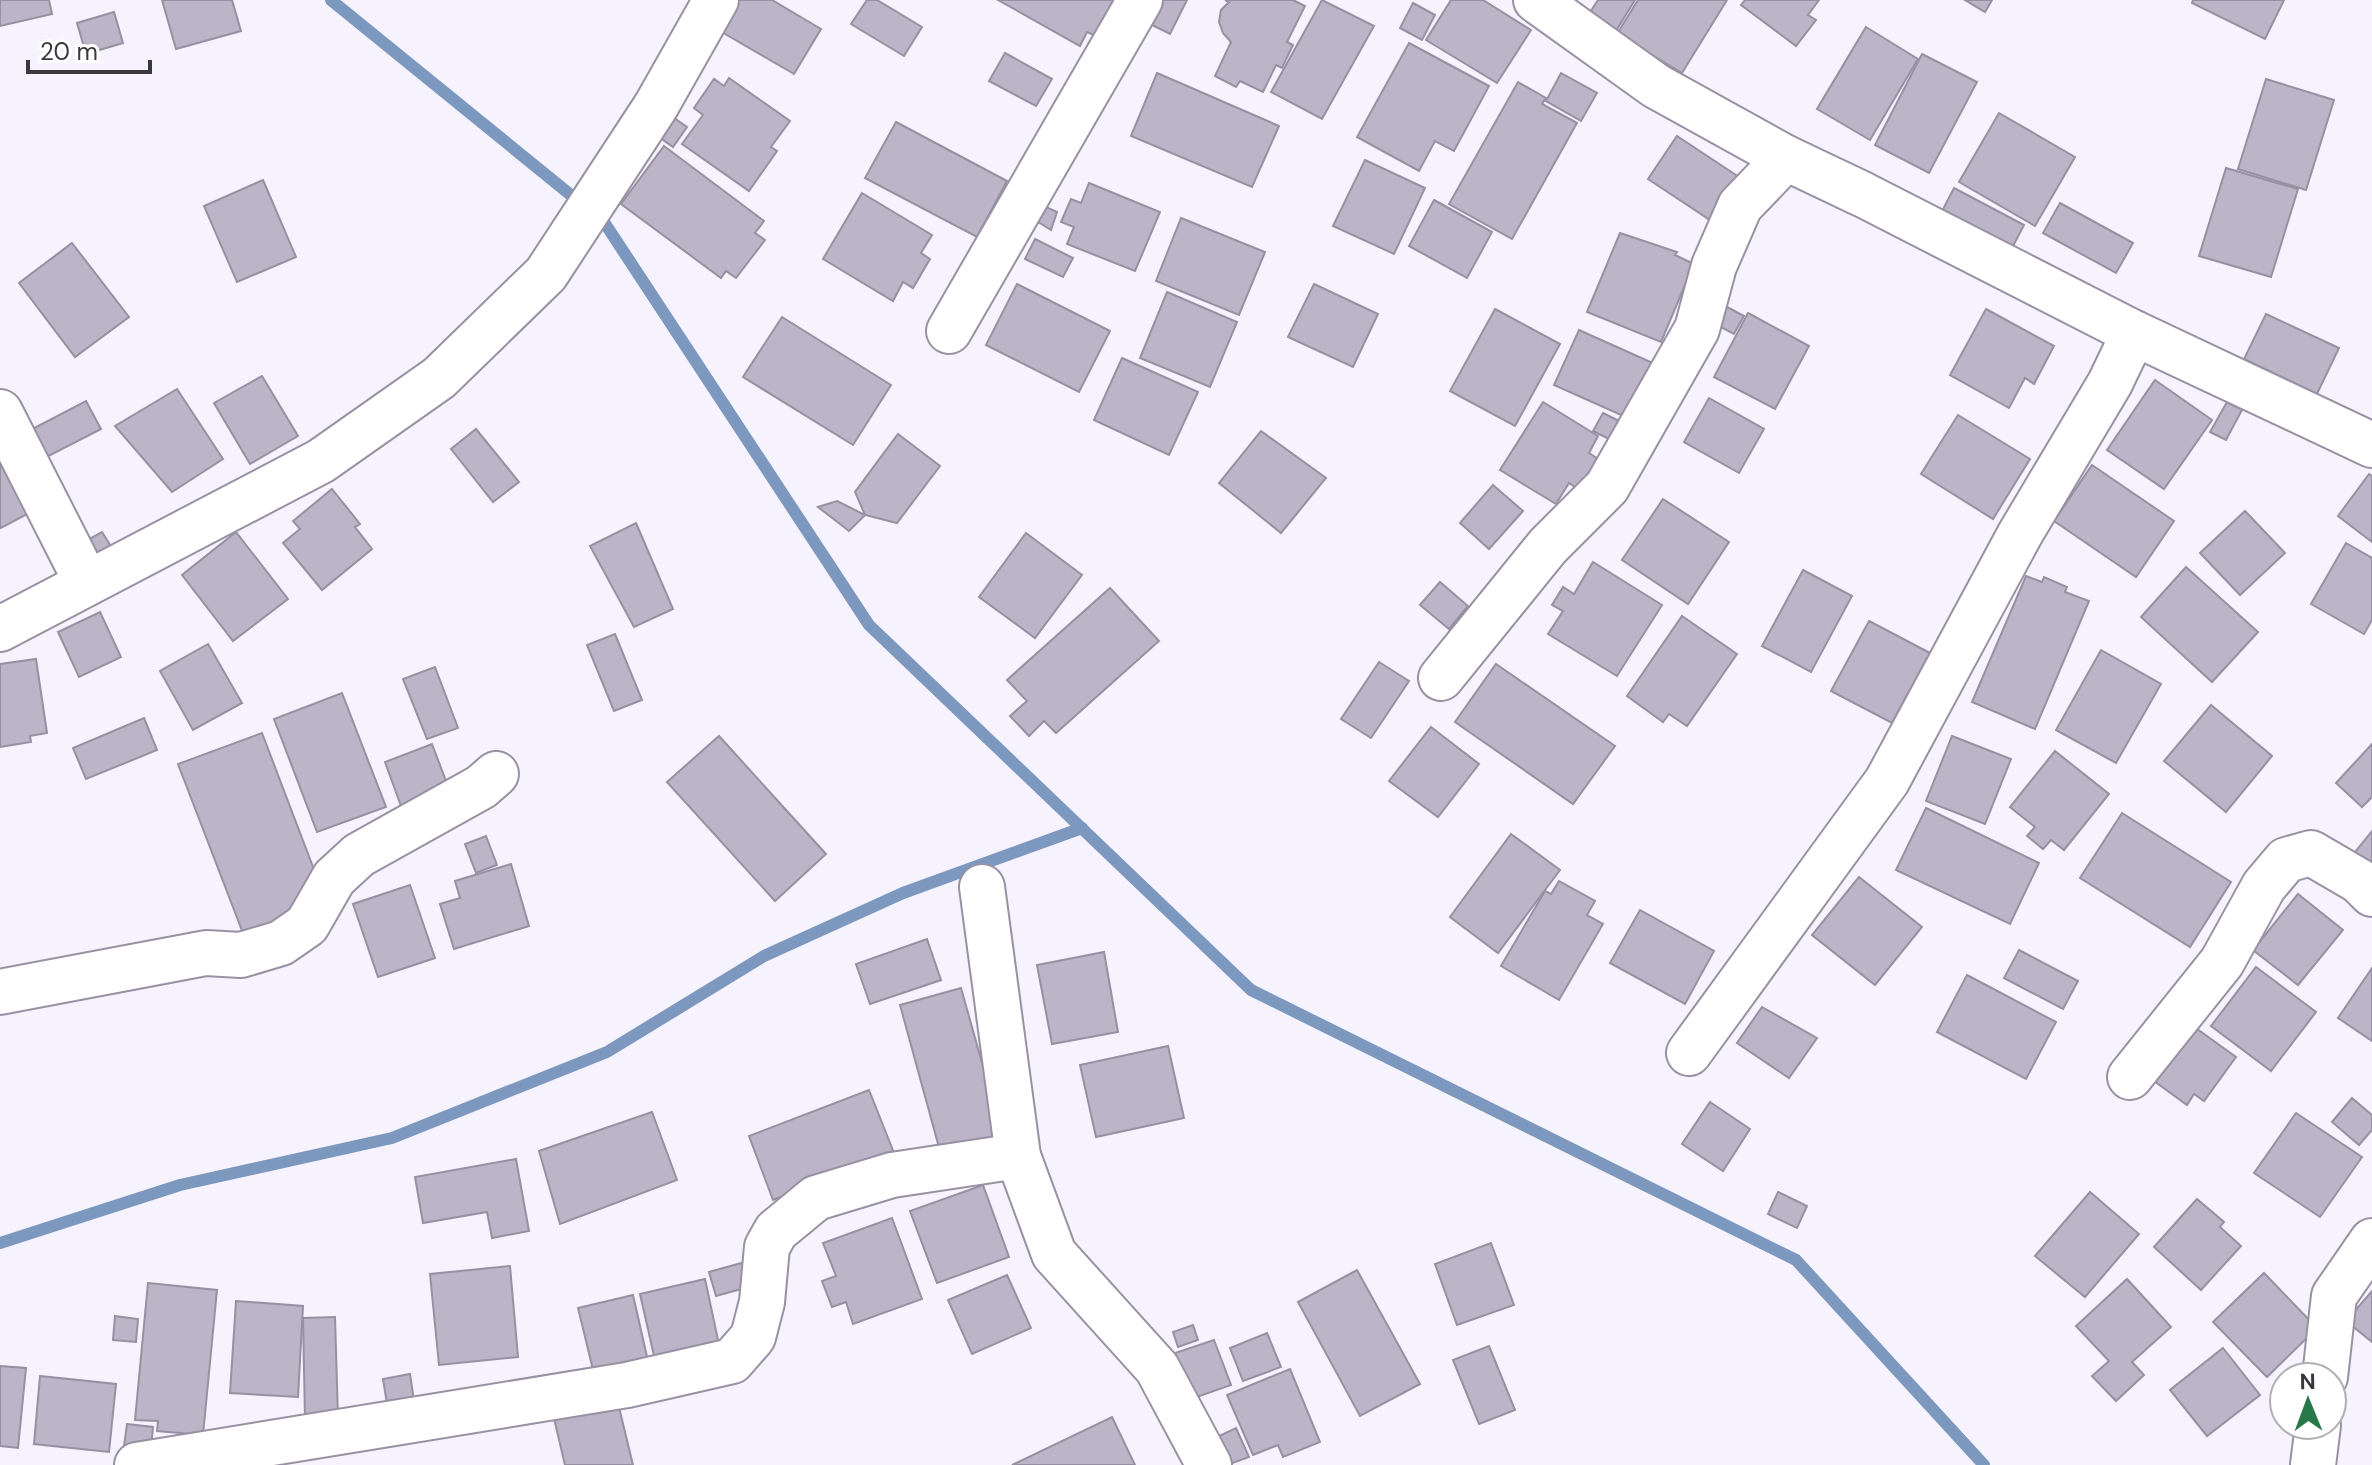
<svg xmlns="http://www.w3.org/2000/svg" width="2372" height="1465" viewBox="0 0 2372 1465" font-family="'DM Sans',sans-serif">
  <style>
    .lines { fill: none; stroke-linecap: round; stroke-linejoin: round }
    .stream { stroke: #7d98bf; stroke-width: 12 }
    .building { fill: #bbb5c7; stroke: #9690a2; stroke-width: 2 }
    .minor-casing { stroke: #9891a3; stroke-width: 48 }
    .minor { stroke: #fff; stroke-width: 44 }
  </style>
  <rect width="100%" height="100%" fill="#f6f2fe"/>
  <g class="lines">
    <g class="stream">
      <path d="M331,0L604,222L869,625L1251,990L1796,1260L1984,1465"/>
      <path d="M0,1243L180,1185L392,1138L607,1052L764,956L903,893L1082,828"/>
    </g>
  </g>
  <g class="building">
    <path d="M0,0H49L52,14L0,26Z"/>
    <path d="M162,0H232L241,31L176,49Z"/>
    <path d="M739,0H772L821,29L794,74L720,31Z"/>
    <path d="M867,0H877L922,27L904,56L851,24Z"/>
    <path d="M998,0H1114L1094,35L1087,32L1080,46Z"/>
    <path d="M1162,0H1187L1170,34L1150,24Z"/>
    <path d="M1225,0H1293L1305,6L1287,42L1293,45L1282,68L1276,65L1263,92L1240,81L1236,87L1215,76L1231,42L1223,33L1219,22L1221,10L1229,2Z"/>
    <path d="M1322,0L1374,26L1322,119L1271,92Z"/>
    <path d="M1451,0H1483L1531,30L1497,83L1426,40Z"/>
    <path d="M1598,0H1635L1614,34L1587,17Z"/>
    <path d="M1638,0H1727L1682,73L1617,34Z"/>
    <path d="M1745,0H1819L1808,15L1816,20L1796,46L1741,5Z"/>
    <path d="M1965,0H1992L1985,12Z"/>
    <path d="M2193,0H2284L2265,39L2192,3Z"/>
    <path d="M1413,3L1435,15L1422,40L1400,28Z"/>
    <path d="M114,12L123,43L86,54L77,23Z"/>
    <path d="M1866,27L1918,59L1870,140L1817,109Z"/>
    <path d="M1409,43L1489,86L1454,151L1435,141L1419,171L1357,137Z"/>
    <path d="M1005,53L1052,79L1036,106L989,81Z"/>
    <path d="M1922,54L1977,82L1929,173L1875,145Z"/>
    <path d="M1157,73L1279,126L1252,187L1131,136Z"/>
    <path d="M1561,73L1597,93L1581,121L1546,101Z"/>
    <path d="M729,78L790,121L771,147L777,151L749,191L682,144L703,115L694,108L714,79L724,86Z"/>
    <path d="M2266,79L2334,100L2306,190L2238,169Z"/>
    <path d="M1518,82L1546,98L1542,104L1577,123L1512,239L1449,204Z"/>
    <path d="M667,113L687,127L673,147L652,132Z"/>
    <path d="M1999,113L2075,157L2035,226L1959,182Z"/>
    <path d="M896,122L1007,181L977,237L865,178Z"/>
    <path d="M1677,136L1739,177L1710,220L1648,179Z"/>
    <path d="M664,146L764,221L755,233L765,240L736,278L726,271L721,278L621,204Z"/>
    <path d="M1365,160L1425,188L1394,254L1333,226Z"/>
    <path d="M2226,168L2298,189L2271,277L2199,256Z"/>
    <path d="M263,180L296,257L237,282L204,206Z"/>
    <path d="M1089,183L1160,212L1135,271L1067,244L1074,227L1061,222L1071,199L1081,203Z"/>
    <path d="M1954,188L2024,225L2011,250L1941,213Z"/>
    <path d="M862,193L932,235L921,253L930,259L913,288L903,282L893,301L823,259Z"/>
    <path d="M1434,200L1492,232L1467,278L1409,246Z"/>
    <path d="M1035,202L1057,212L1051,230L1027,215Z"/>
    <path d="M2060,203L2133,243L2116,273L2043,233Z"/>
    <path d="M1181,218L1265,252L1239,315L1156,281Z"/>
    <path d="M1620,233L1677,252L1675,255L1694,264L1661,342L1587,312Z"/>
    <path d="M1035,239L1073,258L1063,277L1025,259Z"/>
    <path d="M72,243L129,317L75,357L19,283Z"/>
    <path d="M1017,284L1110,331L1079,392L986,345Z"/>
    <path d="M1314,284L1378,314L1353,367L1288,337Z"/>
    <path d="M1167,292L1237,322L1210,387L1140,358Z"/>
    <path d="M1727,307L1744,316L1734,334L1717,325Z"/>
    <path d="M1495,309L1560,344L1515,426L1450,391Z"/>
    <path d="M1986,309L2054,346L2034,384L2025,378L2009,408L1950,375Z"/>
    <path d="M1748,313L1809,346L1775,409L1714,377Z"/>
    <path d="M2266,314L2339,348L2317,394L2244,359Z"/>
    <path d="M782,317L891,385L853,445L743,377Z"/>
    <path d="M1579,330L1655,364L1630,419L1554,385Z"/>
    <path d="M1122,358L1198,392L1169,455L1094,420Z"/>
    <path d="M262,376L298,436L250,464L214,403Z"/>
    <path d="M2155,380L2212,420L2164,489L2107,450Z"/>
    <path d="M177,389L223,459L172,492L115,426Z"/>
    <path d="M1709,398L1764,429L1739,473L1684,442Z"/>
    <path d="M86,401L101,429L33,464L19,436Z"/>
    <path d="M1543,402L1598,436L1589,453L1600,460L1581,491L1569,483L1556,504L1500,470Z"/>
    <path d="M2227,402L2242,410L2226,440L2210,432Z"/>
    <path d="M1603,413L1631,427L1621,445L1593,431Z"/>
    <path d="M1958,415L2030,459L1993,519L1921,474Z"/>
    <path d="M476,429L519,482L493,502L451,449Z"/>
    <path d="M1261,431L1326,478L1281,533L1219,483Z"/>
    <path d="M898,434L940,466L897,523L865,515L855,492Z"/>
    <path d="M0,460L29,513L1,528L0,526Z"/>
    <path d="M2092,465L2174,521L2136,577L2054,521Z"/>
    <path d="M2369,474L2372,476V542L2338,516Z"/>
    <path d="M1493,485L1523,511L1489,549L1460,523Z"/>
    <path d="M332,489L360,524L355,527L372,549L322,590L283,543L300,529L293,521Z"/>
    <path d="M1663,499L1729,542L1688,604L1622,560Z"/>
    <path d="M837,501L865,515L849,531L818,507Z"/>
    <path d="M2245,511L2285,553L2240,595L2200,553Z"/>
    <path d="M636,523L673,609L634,627L590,546Z"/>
    <path d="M102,532L112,548L91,560L80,544Z"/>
    <path d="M236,532L288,599L233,641L182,575Z"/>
    <path d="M1026,533L1082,575L1035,638L979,597Z"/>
    <path d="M2346,543L2372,558V620L2364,634L2311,604Z"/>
    <path d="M1593,562L1662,605L1617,676L1548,634L1563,611L1552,605L1563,587L1574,594Z"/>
    <path d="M2186,567L2258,632L2212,682L2141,617Z"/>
    <path d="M1803,570L1852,596L1811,672L1762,646Z"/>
    <path d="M2026,576L2042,582L2044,577L2067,587L2065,592L2089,601L2035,729L1972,702Z"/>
    <path d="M1440,582L1468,606L1449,629L1420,605Z"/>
    <path d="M1110,588L1159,641L1056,733L1044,721L1029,736L1010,716L1027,701L1007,680Z"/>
    <path d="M100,612L121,657L79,677L58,632Z"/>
    <path d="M1682,616L1737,654L1687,726L1669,714L1663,722L1627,696Z"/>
    <path d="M1869,621L1930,653L1892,723L1831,691Z"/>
    <path d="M615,634L642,700L614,711L587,645Z"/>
    <path d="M208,644L242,703L193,730L160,671Z"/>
    <path d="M2101,650L2161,684L2116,763L2056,730Z"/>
    <path d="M36,659L47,733L30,736L31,742L0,747V664Z"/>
    <path d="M1379,662L1409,681L1371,738L1341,719Z"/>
    <path d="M1496,664L1615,746L1573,804L1455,722Z"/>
    <path d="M435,667L458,728L427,739L403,679Z"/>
    <path d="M342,693L386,807L317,832L274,719Z"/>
    <path d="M2211,705L2272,756L2226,812L2164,761Z"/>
    <path d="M144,718L157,750L86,779L73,748Z"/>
    <path d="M1431,727L1479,764L1438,817L1389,781Z"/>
    <path d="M262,733L329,909L246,941L178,764Z"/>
    <path d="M719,736L826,854L775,901L667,782Z"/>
    <path d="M1952,736L2011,759L1985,824L1926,801Z"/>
    <path d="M432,744L457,810L409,828L385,762Z"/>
    <path d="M2372,744V797L2362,807L2336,783Z"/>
    <path d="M2055,751L2109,794L2064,850L2051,840L2043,849L2027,836L2035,827L2010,807Z"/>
    <path d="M1926,808L2039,863L2010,924L1896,870Z"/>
    <path d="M2122,813L2231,882L2190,947L2080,878Z"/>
    <path d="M2372,831V874L2351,857Z"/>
    <path d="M1511,834L1560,870L1498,953L1450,917Z"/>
    <path d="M486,836L497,865L476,873L465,844Z"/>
    <path d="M511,864L529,926L454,949L440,904L460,898L455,881Z"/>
    <path d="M1859,877L1922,927L1875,985L1812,935Z"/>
    <path d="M1559,881L1595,901L1587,915L1603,924L1559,1000L1501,966L1545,891L1551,894Z"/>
    <path d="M410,885L435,958L378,977L353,904Z"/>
    <path d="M2298,894L2343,930L2298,985L2253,950Z"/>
    <path d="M1640,910L1714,951L1685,1004L1610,963Z"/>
    <path d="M927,939L941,980L870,1004L856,964Z"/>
    <path d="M2019,950L2078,981L2063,1009L2004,978Z"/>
    <path d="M1104,952L1118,1032L1052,1044L1037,965Z"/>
    <path d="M2256,967L2316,1012L2271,1071L2211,1026Z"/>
    <path d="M2372,968V1041L2338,1018Z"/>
    <path d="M1967,975L2056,1022L2026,1079L1937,1032Z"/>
    <path d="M961,988L1002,1134L940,1151L900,1005Z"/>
    <path d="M1762,1007L1817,1038L1789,1078L1737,1043Z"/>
    <path d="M2193,1026L2236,1057L2204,1101L2194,1094L2187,1105L2154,1081Z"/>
    <path d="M1168,1046L1184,1118L1096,1137L1080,1065Z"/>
    <path d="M869,1090L894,1153L773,1200L749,1136Z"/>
    <path d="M2352,1098L2372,1115V1130L2359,1145L2332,1122Z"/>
    <path d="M1710,1102L1750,1129L1723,1171L1682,1144Z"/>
    <path d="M652,1112L677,1180L560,1224L539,1151Z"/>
    <path d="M2296,1113L2362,1157L2320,1217L2254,1173Z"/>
    <path d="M516,1159L529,1231L492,1238L487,1212L423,1223L415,1177Z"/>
    <path d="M983,1185L1009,1257L937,1283L910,1211Z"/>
    <path d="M1778,1192L1807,1206L1797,1228L1768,1214Z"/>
    <path d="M2090,1192L2139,1234L2085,1297L2035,1256Z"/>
    <path d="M2197,1199L2224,1222L2220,1227L2241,1246L2201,1290L2154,1247Z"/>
    <path d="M892,1218L922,1299L853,1324L846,1302L832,1307L822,1281L836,1276L823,1243Z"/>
    <path d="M1491,1243L1514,1305L1457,1325L1435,1264Z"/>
    <path d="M745,1262L752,1286L716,1296L709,1272Z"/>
    <path d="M510,1266L518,1357L439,1365L430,1274Z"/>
    <path d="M1357,1270L1420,1384L1360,1416L1298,1302Z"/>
    <path d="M2264,1273L2317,1328L2267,1377L2213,1322Z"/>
    <path d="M1007,1275L1031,1328L972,1354L948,1300Z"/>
    <path d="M705,1279L721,1354L657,1369L640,1294Z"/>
    <path d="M2127,1279L2171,1327L2132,1362L2144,1375L2116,1401L2092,1376L2109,1361L2076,1326Z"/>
    <path d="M148,1283L217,1290L203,1435L157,1431L158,1421L135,1420Z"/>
    <path d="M2372,1291V1342L2346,1321Z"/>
    <path d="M633,1295L650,1370L596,1382L578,1308Z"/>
    <path d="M236,1301L303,1306L298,1397L230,1393Z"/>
    <path d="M115,1316L138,1319L136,1342L113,1340Z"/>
    <path d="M335,1317L338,1418L305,1419L303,1318Z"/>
    <path d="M1193,1325L1198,1340L1178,1347L1173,1332Z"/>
    <path d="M1267,1333L1281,1367L1243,1381L1230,1348Z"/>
    <path d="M1214,1340L1231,1385L1180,1403L1163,1357Z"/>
    <path d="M1489,1346L1515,1410L1479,1424L1453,1360Z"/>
    <path d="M2223,1348L2260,1395L2207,1436L2170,1390Z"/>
    <path d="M0,1366L26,1368L18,1448L0,1446Z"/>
    <path d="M1290,1369L1320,1442L1283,1457L1278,1445L1253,1455L1227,1395Z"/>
    <path d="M410,1374L414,1401L387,1404L383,1379Z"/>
    <path d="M40,1376L116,1384L109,1452L34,1444Z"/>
    <path d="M617,1399L633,1465H565L553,1414Z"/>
    <path d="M1112,1417L1135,1465H1012Z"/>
    <path d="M127,1424L153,1427L151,1448L124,1446Z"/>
    <path d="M1236,1428L1249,1457L1227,1465L1215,1438Z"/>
  </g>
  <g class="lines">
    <g class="minor-casing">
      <g id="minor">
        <path d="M1536,0L1656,86L1786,158L1864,195L2134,333L2372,445"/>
        <path d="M949,331L1140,0"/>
        <path d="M0,412L87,583"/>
        <path d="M0,629L321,461L439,378L546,274L656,106L716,0"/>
        <path d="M1441,678L1548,546L1607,487L1697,329L1714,266L1740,206L1786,158"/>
        <path d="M982,887L1018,1156L1054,1254L1157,1368L1209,1465"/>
        <path d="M0,992L206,953L241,955L281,943L307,925L334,878L359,855L481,787L496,774"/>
        <path d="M1689,1053L1887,781L2020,534L2110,383L2134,333"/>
        <path d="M2130,1077L2222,962L2264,886L2286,860L2311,853L2359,881L2372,894"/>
        <path d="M2325,1377L2334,1296L2372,1241"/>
        <path d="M137,1465L627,1385L732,1361L753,1337L762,1302L767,1247L776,1231L816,1198L892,1175L1018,1156"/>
        <path d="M2313,1465L2318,1425"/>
      </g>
    </g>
    <use href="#minor" class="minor"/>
  </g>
  <g transform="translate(2308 1401) rotate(359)"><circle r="38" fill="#ffffff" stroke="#b0afb2" stroke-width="2"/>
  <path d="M0-6L14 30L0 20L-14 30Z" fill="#287949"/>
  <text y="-12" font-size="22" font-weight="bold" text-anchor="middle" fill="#3a383f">N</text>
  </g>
  <path d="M28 60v12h122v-12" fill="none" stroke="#3a383f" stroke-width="4"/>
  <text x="40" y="60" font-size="24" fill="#3a383f" stroke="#ffffff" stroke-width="6" paint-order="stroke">20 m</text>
</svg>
